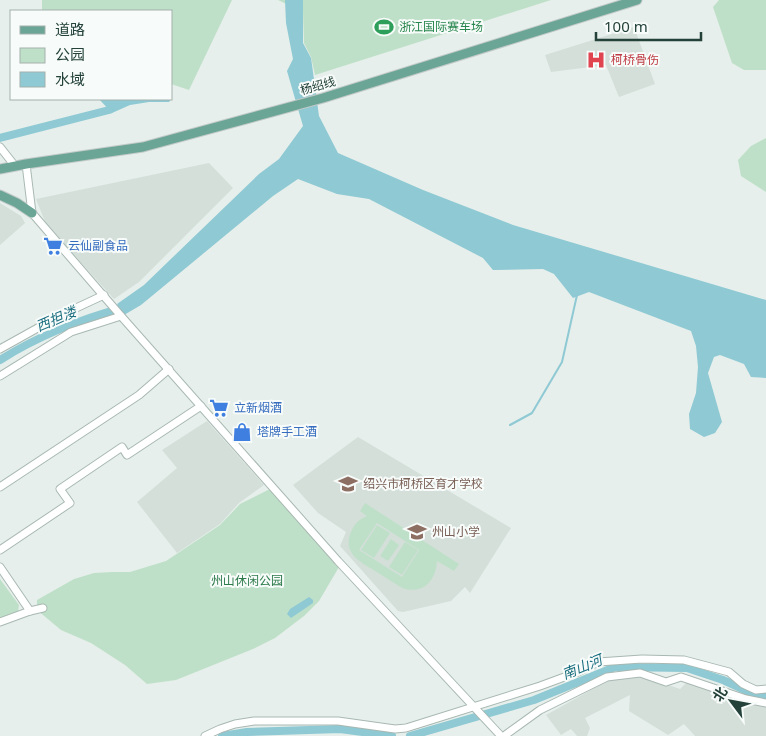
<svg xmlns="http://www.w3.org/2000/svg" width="766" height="736" viewBox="0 0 766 736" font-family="'Noto Sans','Noto Sans SC',sans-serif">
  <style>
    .built { fill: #d4dfda }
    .green { fill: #bfe0c8; fill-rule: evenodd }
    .water { fill: #8ec9d4 }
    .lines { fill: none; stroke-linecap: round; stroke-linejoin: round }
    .stream { stroke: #8ec9d4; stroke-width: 2 }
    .canal { stroke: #8ec9d4; stroke-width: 8 }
    .minor-casing { stroke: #a8b8b2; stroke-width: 9 }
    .major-casing { stroke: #c2cac8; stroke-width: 11 }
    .minor { stroke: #fff; stroke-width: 7 }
    .major { stroke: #6aa596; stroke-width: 9 }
    .labels { text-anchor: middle; stroke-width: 4; stroke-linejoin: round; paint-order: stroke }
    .leisure-label { font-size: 12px; fill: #27864d; stroke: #f7fbf9; text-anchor: start }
    .health-label { font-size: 12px; fill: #be3a42; stroke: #f7fbf9; text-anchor: start }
    .street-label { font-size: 12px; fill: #24423a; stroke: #f7fbf9 }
    .shop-label { font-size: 12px; fill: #366cbe; stroke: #f7fbf9; text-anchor: start }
    .education-label { font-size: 12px; fill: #785e54; stroke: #f7fbf9; text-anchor: start }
    .park-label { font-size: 12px; fill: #2d7a4b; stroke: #f7fbf9 }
    .water-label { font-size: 14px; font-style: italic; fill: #1c6f80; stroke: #f7fbf9 }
  </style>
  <rect width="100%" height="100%" fill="#e6efeb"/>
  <g class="built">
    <path d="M634,27L655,84L619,97L606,65L551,72L545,55Z"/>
    <path d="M209,163L233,188L139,282L114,299L46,224L36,199Z"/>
    <path d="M0,203L21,216L25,223L0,245Z"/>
    <path d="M207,421L264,485L239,503L220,524L177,553L137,502L177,468L162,450Z"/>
    <path d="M358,437L511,528L470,593L465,587L451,601L403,612L398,611L340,546L346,532L318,513L293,485Z"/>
    <path d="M640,675L680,689L687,682L766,706V736H695L684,724L668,735L629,711L630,695L585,718L590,728L587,736H577L571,729L561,735L546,715L609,680Z"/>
  </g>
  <g class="green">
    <path d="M42,0H232L189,90L171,84V11H42Z"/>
    <path d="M278,0H551L315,75L311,57L304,43L303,12Z"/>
    <path d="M719,0H766V70H744L732,63L713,7Z"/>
    <path d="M766,138V192L741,176L738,160L751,146Z"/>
    <path d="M270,489L339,567L319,601L304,616L275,638L253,649L176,680L147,684L125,665L91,643L61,630L37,610V600L74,579L94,573L112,572H130L166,561L220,525L240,504Z"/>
    <path d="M365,503L459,564L454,571L437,561C436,581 423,595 402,588C393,582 384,577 375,571C360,562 342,553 351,532C354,524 359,519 367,516L360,511ZM377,523L419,550L402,577L359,550Z"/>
    <path d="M377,525L390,533L374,558L361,550Z"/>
    <path d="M391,539L399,545L388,561L380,556Z"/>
    <path d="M405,542L418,550L402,575L389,567Z"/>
    <path d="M0,579L19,605L18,611L0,618Z"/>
  </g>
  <g class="water">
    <path d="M285,0H303V43L311,58L312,65L319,116L338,153L423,190L513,225L766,300V378L751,377L744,364L720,355L714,357L708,373L722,422L715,433L704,437L690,429L689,414L696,393L698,367L696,346L691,331L589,292L573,298L554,274L543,269L493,270L483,258L369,199L337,194L298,179L273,196L141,305L124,315L117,304L144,285L259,174L279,159L303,126L287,71L293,59L286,23Z"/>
    <path d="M99,99H171L169,102H149L130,105L112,113Z"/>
    <path d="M309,597L313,600V603L291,618L287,614L290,609Z"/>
  </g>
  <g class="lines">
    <path class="stream" d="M510,425L532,413L562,362L577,295"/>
    <g class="canal">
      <path d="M0,138L109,110"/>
      <path d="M0,360C38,336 81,319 125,307L129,304"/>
      <path d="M222,736L247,732L340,729L392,736"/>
      <path d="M410,736L534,700L615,667L687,668L723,680L756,695L766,696"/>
    </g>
    <g class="minor-casing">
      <g id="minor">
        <path d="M0,147L15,166"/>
        <path d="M26,164L32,213L121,316L338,561L501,736"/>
        <path d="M0,349L61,315L104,295"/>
        <path d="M0,376L71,332L121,316"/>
        <path d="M0,487L139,395L169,369"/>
        <path d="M0,550L70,503L60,489L122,447L127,455L201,406"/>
        <path d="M0,567L30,611"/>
        <path d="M0,622L30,611L43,608"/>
        <path d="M205,736L220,729L235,724L254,721H338L395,729L406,728L540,686L578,672L598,662L642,659L684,660L729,672L743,684L756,690L766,689"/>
        <path d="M504,736L540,710L607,677L640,673L666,682L681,677L746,699L766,703"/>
      </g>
    </g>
    <g class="major-casing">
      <g id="major">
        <path d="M0,169L26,164L143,147L323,98L637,0"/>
        <path d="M0,195L17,203L32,213"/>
      </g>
    </g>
    <use href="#minor" class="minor"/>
    <use href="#major" class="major"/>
  </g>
  <defs>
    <g id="stadium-bare" transform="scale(1.5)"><path d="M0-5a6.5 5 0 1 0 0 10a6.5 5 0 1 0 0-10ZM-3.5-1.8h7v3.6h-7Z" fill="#2e9e5b" stroke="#f7fbf9" stroke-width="2.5" paint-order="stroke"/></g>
    <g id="hospital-bare" transform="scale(1.5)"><path d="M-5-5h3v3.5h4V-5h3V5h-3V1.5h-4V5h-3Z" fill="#e0444e" stroke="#f7fbf9" stroke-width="2.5" paint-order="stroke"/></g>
    <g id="supermarket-bare" transform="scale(1.5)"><path d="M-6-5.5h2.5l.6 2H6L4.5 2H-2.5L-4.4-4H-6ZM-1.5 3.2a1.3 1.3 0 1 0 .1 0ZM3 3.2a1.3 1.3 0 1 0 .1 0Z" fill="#3f7fe0" stroke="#f7fbf9" stroke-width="2.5" paint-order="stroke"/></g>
    <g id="shop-bare" transform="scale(1.5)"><path d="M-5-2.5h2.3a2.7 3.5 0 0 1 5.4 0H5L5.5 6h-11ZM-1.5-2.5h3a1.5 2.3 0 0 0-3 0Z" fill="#3f7fe0" stroke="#f7fbf9" stroke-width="2.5" paint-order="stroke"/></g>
    <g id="school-bare" transform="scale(1.5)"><path d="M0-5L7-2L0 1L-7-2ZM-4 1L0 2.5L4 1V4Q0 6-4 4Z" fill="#8d6e63" stroke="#f7fbf9" stroke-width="2.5" paint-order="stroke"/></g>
  </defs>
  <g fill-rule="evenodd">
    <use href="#stadium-bare" x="384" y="27"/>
    <use href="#hospital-bare" x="596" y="60"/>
    <use href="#supermarket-bare" x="53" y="246"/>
    <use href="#supermarket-bare" x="219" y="408"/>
    <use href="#shop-bare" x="242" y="432"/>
    <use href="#school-bare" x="348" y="484"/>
    <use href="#school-bare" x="417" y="532"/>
  </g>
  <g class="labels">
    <g class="leisure-label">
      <text x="399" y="31">浙江国际赛车场</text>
    </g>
    <g class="health-label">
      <text x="611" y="64">柯桥骨伤</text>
    </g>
    <g class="street-label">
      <text transform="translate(318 86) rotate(-16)" y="4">杨绍线</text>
    </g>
    <g class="shop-label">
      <text x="68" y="250">云仙副食品</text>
      <text x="234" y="412">立新烟酒</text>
      <text x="257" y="436">塔牌手工酒</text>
    </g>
    <g class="education-label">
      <text x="363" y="488">绍兴市柯桥区育才学校</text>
      <text x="432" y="536">州山小学</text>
    </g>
    <g class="park-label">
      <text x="247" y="585">州山休闲公园</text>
    </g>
    <g class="water-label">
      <text transform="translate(56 319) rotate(-23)" y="5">西担溇</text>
      <text transform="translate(582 667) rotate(-22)" y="5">南山河</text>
    </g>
  </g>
  <rect x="10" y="10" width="162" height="90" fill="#f7fbf9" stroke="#a3b1ad"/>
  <rect x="20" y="26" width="25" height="8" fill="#6aa596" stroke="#a3b1ad"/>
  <text x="55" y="35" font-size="15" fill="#24423a">道路</text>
  <rect x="20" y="48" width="25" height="15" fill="#bfe0c8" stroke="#a3b1ad"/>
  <text x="55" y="60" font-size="15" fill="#24423a">公园</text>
  <rect x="20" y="72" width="25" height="15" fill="#8ec9d4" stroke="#a3b1ad"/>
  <text x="55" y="85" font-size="15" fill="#24423a">水域</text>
  <g transform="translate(731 701) rotate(302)" stroke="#f7fbf9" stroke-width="4" paint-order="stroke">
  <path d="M0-4L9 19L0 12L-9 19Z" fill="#24423a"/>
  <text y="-8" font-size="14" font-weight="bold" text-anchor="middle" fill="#24423a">北</text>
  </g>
  <path d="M596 32v8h105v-8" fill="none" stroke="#24423a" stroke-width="2.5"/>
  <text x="604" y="32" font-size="15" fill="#24423a" stroke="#f7fbf9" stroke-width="4" paint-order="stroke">100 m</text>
</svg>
